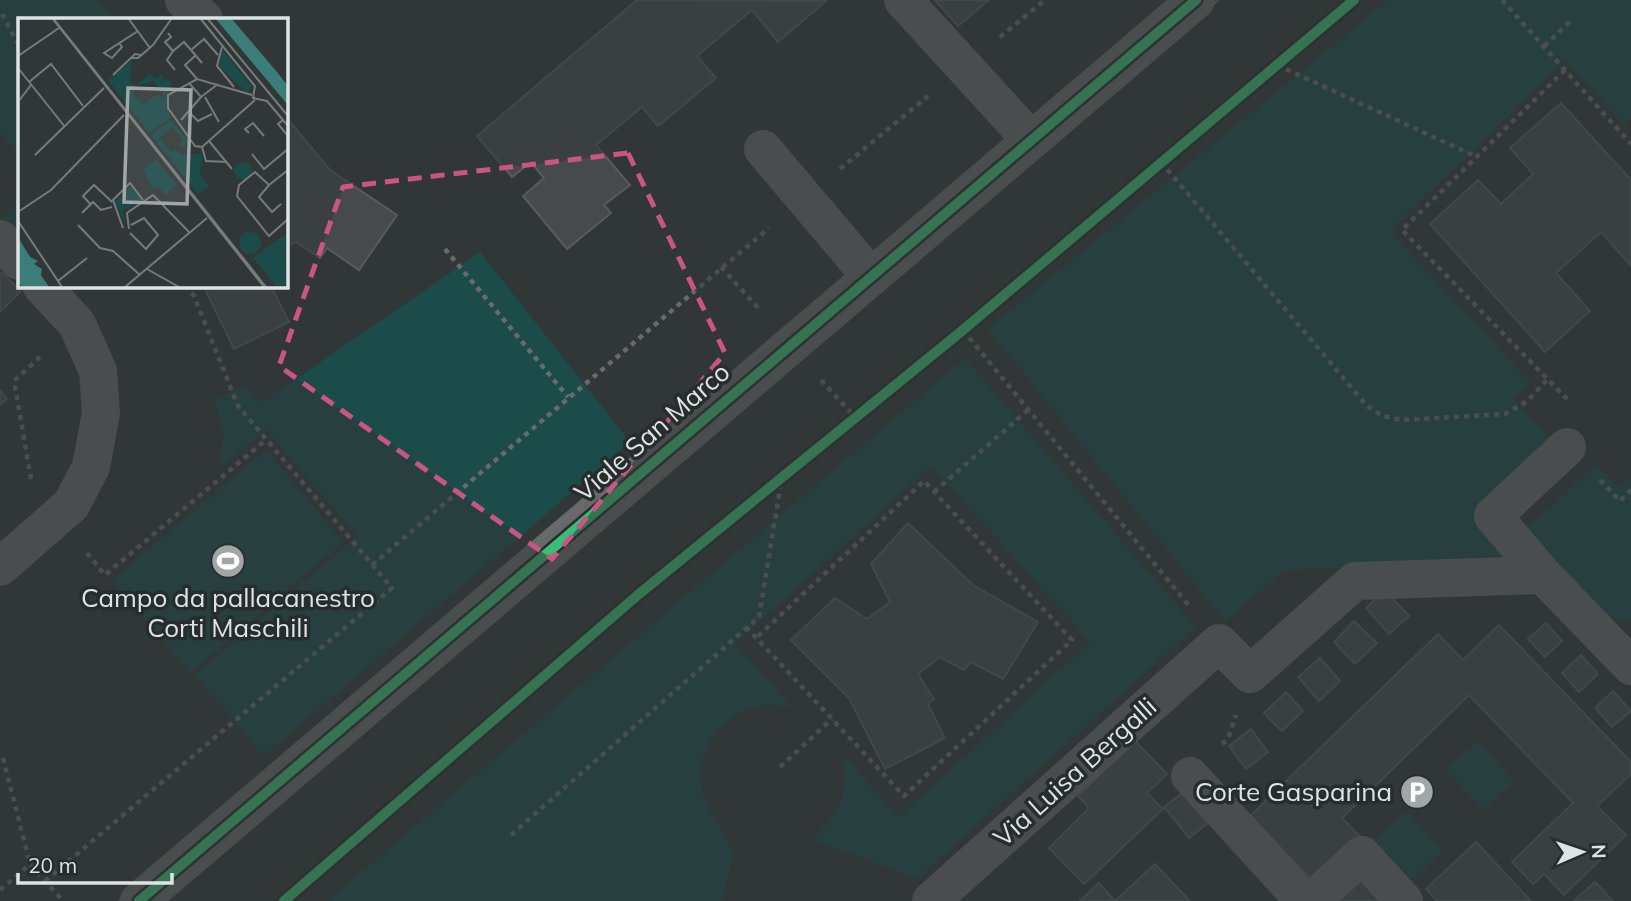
<svg xmlns="http://www.w3.org/2000/svg" width="1631" height="901" viewBox="0 0 1631 901" font-family="Mulish,sans-serif">
  <style>
    .green { fill: #1b4c49 }
    .building { fill: #464a4a; stroke: #585b5b; stroke-width: 2 }
    .lines { fill: none; stroke-linecap: round; stroke-linejoin: round }
    .path { stroke: #686b6b; stroke-width: 4.5; stroke-dasharray: 5 5; stroke-linecap: butt }
    .minor { stroke: #676969; stroke-width: 38 }
    .tram { stroke: #6a6d6d; stroke-width: 2 }
    .cycleway-casing { stroke: #262d2c; stroke-width: 15 }
    .cycleway { stroke: #3abd76; stroke-width: 10 }
    .marked { fill: none; stroke: #ca5584; stroke-width: 5; stroke-dasharray: 14 9; stroke-linejoin: round }
    .labels { text-anchor: middle; stroke-width: 7; stroke-linejoin: round; paint-order: stroke }
    .street-label { font-size: 26px; fill: #dee3e3; stroke: #262d2c }
    .poi-label { font-size: 26px; fill: #dee3e3; stroke: #262d2c }
    .inset-road { fill: none; stroke: #767b7b; stroke-width: 2 }
    .view { fill: #a1a6a6; fill-opacity: 0.15; stroke: #a1a6a6; stroke-width: 3.5 }
    .inset-edge { fill: none; stroke: #dee3e3; stroke-width: 3.5 }
  </style>
  <rect width="100%" height="100%" fill="#313636"/>
  <g class="green">
    <path d="M0,0H97L117,19H19V154L0,132Z"/>
    <path d="M1388,0H1631V119L1625,126L1565,60L1390,231L1530,382L1513,399L1551,440L1476,518L1521,565L1285,570L1225,621L988,329Z"/>
    <path d="M19,200V239L0,221Z"/>
    <path d="M480,252L630,442L264,756L195,675L357,536L266,430L218,470L224,433L214,400L246,385L261,403Z"/>
    <path d="M965,358L1196,627L917,879L812,839C842,811 849,795 842,754L899,817L1090,642L931,466L735,644L792,707C776,705 760,703 744,711C715,724 694,758 702,790C707,814 728,830 732,854C733,865 724,889 721,901H327Z"/>
    <path d="M266,450L343,542L190,673L112,580Z"/>
    <path d="M1596,464L1619,488L1631,477V621L1597,615L1522,534Z"/>
    <path d="M1477,741L1514,781L1483,810L1446,770Z"/>
    <path d="M1407,811L1443,851L1412,880L1375,840Z"/>
  </g>
  <g class="building">
    <path d="M637,0L826,1L778,42L752,10L697,56L716,78L658,126L642,107L596,145L630,185L604,205L611,213L567,249L523,196L544,178L531,162L512,177L477,136Z"/>
    <path d="M935,0H989L958,26Z"/>
    <path d="M1561,103L1631,180V266L1601,232L1556,273L1590,311L1545,352L1430,224L1478,180L1501,204L1533,174L1510,148Z"/>
    <path d="M285,116L330,170L397,215L359,270L327,248L320,258L296,242L285,247Z"/>
    <path d="M2,273L21,291L0,312V275Z"/>
    <path d="M203,285H278L272,288L289,322L234,349Z"/>
    <path d="M0,390L7,399L0,405Z"/>
    <path d="M908,523L973,585L1038,622L1003,679L971,662L964,670L940,657L918,674L934,699L928,704L945,738L885,769L849,698L791,640L835,598L867,619L890,602L871,564Z"/>
    <path d="M1385,590L1409,616L1389,634L1366,608Z"/>
    <path d="M1354,621L1377,643L1355,664L1334,642Z"/>
    <path d="M1546,623L1562,641L1545,657L1528,639Z"/>
    <path d="M1499,625L1631,762V774L1597,806L1626,835L1564,895L1544,874L1533,884L1512,862L1573,803L1469,695L1342,818L1361,838L1315,883L1250,816L1438,634L1463,660Z"/>
    <path d="M1581,655L1598,674L1579,692L1562,673Z"/>
    <path d="M1320,658L1340,681L1319,701L1298,677Z"/>
    <path d="M1613,691L1631,711L1612,727L1595,708Z"/>
    <path d="M1286,692L1303,711L1282,731L1264,713Z"/>
    <path d="M1251,729L1268,752L1246,769L1229,746Z"/>
    <path d="M1135,741L1167,774L1147,793L1163,809L1084,884L1049,848L1089,808L1078,796Z"/>
    <path d="M1186,790L1210,821L1189,838L1164,807Z"/>
    <path d="M1476,842L1531,901H1437L1426,889Z"/>
    <path d="M1155,864L1190,901H1080L1099,883L1115,901Z"/>
    <path d="M1361,871L1379,901H1330Z"/>
    <path d="M1595,882L1613,901H1574Z"/>
  </g>
  <g class="lines">
    <g class="path">
      <path d="M1502,0L1631,144"/>
      <path d="M2,14L19,46"/>
      <path d="M1000,37L1045,0"/>
      <path d="M1544,46L1571,21"/>
      <path d="M1277,65L1477,157"/>
      <path d="M1565,70L1402,230L1570,402"/>
      <path d="M1161,162L1367,406L1382,416L1402,420L1505,414L1526,402L1548,379"/>
      <path d="M840,169L928,96"/>
      <path d="M445,249L568,397"/>
      <path d="M721,267L760,310"/>
      <path d="M963,330L1190,607"/>
      <path d="M821,380L856,418"/>
      <path d="M31,479L14,381L42,355"/>
      <path d="M1600,480L1620,501L1631,490"/>
      <path d="M934,492L1028,410"/>
      <path d="M87,553L105,575L267,439"/>
      <path d="M372,565L769,228"/>
      <path d="M746,627L904,796L1072,640L924,481L757,637"/>
      <path d="M1222,744L1228,739L1236,715"/>
      <path d="M3,758L30,864L63,901"/>
      <path d="M780,767L832,719"/>
      <path d="M511,835L759,617L782,477"/>
      <path d="M45,881L392,588L238,406L194,296L185,285"/>
      <path d="M0,890L30,864"/>
    </g>
    <g class="minor">
      <path d="M184,0L204,19"/>
      <path d="M903,0L1031,140"/>
      <path d="M763,149L871,277"/>
      <path d="M0,239L19,261"/>
      <path d="M0,567L71,505L91,467L101,413L98,371L77,324L41,285"/>
      <path d="M1543,575L1493,516L1567,447"/>
      <path d="M1190,776L1304,901"/>
      <path d="M139,901L1196,0"/>
      <path d="M931,901L1219,643L1250,674L1355,581L1543,575L1631,666"/>
      <path d="M1312,901L1362,855L1404,901"/>
    </g>
    <g class="tram">
      <path d="M119,901L781,333L1177,0"/>
      <path d="M160,901L1218,0"/>
    </g>
    <g class="cycleway-casing">
      <g id="cycleway">
        <path d="M139,901L1196,0"/>
        <path d="M284,901L639,594L963,330L1354,0"/>
      </g>
    </g>
    <use href="#cycleway" class="cycleway"/>
  </g>
  <path d="M0 0H1631V901H0ZM628,153L725,353L552,559L279,366L343,187Z" fill="#313636" fill-opacity=".55" fill-rule="evenodd"/>
  <path class="marked" d="M628,153L725,353L552,559L279,366L343,187Z"/>
  <defs>
    <g id="stadium-disc" transform="scale(1.75)"><circle r="9.5" fill="#a1a6a6" stroke="#262d2c"/><path d="M0-5a6.5 5 0 1 0 0 10a6.5 5 0 1 0 0-10ZM-3.5-1.8h7v3.6h-7Z" fill="#fff"/></g>
    <g id="parking-disc" transform="scale(1.75)"><circle r="9.5" fill="#a1a6a6" stroke="#262d2c"/><path d="M-3.5-5.5H1a3.5 3.5 0 0 1 0 7H-1V5.5H-3.5ZM-1-3.4V-.6H.8a1.4 1.4 0 0 0 0-2.8Z" fill="#fff"/></g>
  </defs>
  <g fill-rule="evenodd">
    <use href="#stadium-disc" x="228" y="561"/>
    <use href="#parking-disc" x="1417" y="792"/>
  </g>
  <g class="labels">
    <g class="street-label">
      <text transform="translate(652 432) rotate(-41)" y="9">Viale San Marco</text>
      <text transform="translate(1075 772) rotate(-42)" y="9">Via Luisa Bergalli</text>
    </g>
    <g class="poi-label">
      <text x="228" y="607">Campo da pallacanestro<tspan x="228" dy="30">Corti Maschili</tspan></text>
      <text x="1392" y="801" text-anchor="end">Corte Gasparina</text>
    </g>
  </g>
  <g transform="translate(18 18)">
    <rect width="270" height="270" fill="#313636"/>
    <path d="M205,33L233,68L231,73L227,74L201,47ZM114,42L112,63L119,71L114,75L125,87L136,78L149,79L152,100L131,115L90,62ZM132,55L137,61L143,56L146,60L142,66L149,60L154,66L147,79L136,63L118,68ZM153,102L170,122L166,129L161,127L165,123L154,109L141,120L153,134L157,130L161,136H185L182,157L191,168L180,176L133,117ZM138,141L159,167L147,177L138,165L139,169L134,170L125,151ZM216 153a9 9 0 1 1 18 0a9 9 0 1 1-18 0ZM112,168L124,182L105,193L108,207L97,184ZM221 225a11 11 0 1 1 22 0a11 11 0 1 1-22 0ZM269,215V240L258,228L269,242V269H259L235,240Z" fill="#1b4c49"/>
    <path d="M197,0H213L259,54L269,67V86ZM0,219L12,239L20,243L16,246L24,251L23,257L31,269H4L0,264Z" fill="#3b7d78"/>
    <path class="inset-road" d="M34,0L246,269M35,0L248,269M110,0L132,30M182,0L237,68L235,80L249,83L270,108M189,0L270,98M150,15L153,19L147,24L155,33L166,24L173,32M101,25L104,29L94,40L86,35L120,13M204,29L199,48L216,69M155,33L149,42L157,52M178,37L167,47L179,61M0,38L41,10M113,40H120L135,27L154,0M184,45L173,32L186,21L200,37M0,50L47,109M95,57L117,36L123,37M11,64L33,46L65,88M171,65L183,79L200,66M234,77L179,61L150,77V90L177,128L184,129L237,82M187,79L201,104M0,84L13,67M172,95L180,103L194,96M163,102L183,79M265,102L260,106L270,118M231,115L227,111L235,105L246,118M191,123L214,151M184,129L188,143L209,144M234,136L246,151L270,131M17,137L86,70M270,152L251,167L237,154L221,167L219,178L251,218L270,201M251,167L241,179L254,194L263,186M73,187L65,178L76,167L94,184M0,194L33,172L106,97M64,195L75,184L83,192L94,189M0,203L44,269M60,207L82,230L95,233L122,257M105,210L95,182L112,165L125,182M111,211L109,195L135,177L172,215M112,215L128,231L140,217L126,200L113,207M129,251L161,269M40,263L69,240M107,269L189,200"/>
    <path class="view" d="M110,70L173,72L169,186L106,184Z"/>
    <rect width="270" height="270" class="inset-edge"/>
  </g>
  <g transform="translate(1582 852) rotate(88)" stroke="#262d2c" stroke-width="5" paint-order="stroke">
  <path d="M0-5L12 26L0 18L-12 26Z" fill="#dee3e3"/>
  <text y="-10" font-size="19" font-weight="bold" text-anchor="middle" fill="#dee3e3">N</text>
  </g>
  <path d="M18 873v10h154v-10" fill="none" stroke="#dee3e3" stroke-width="3.5"/>
  <text x="28" y="873" font-size="21" fill="#dee3e3" stroke="#262d2c" stroke-width="5" paint-order="stroke">20 m</text>
</svg>
